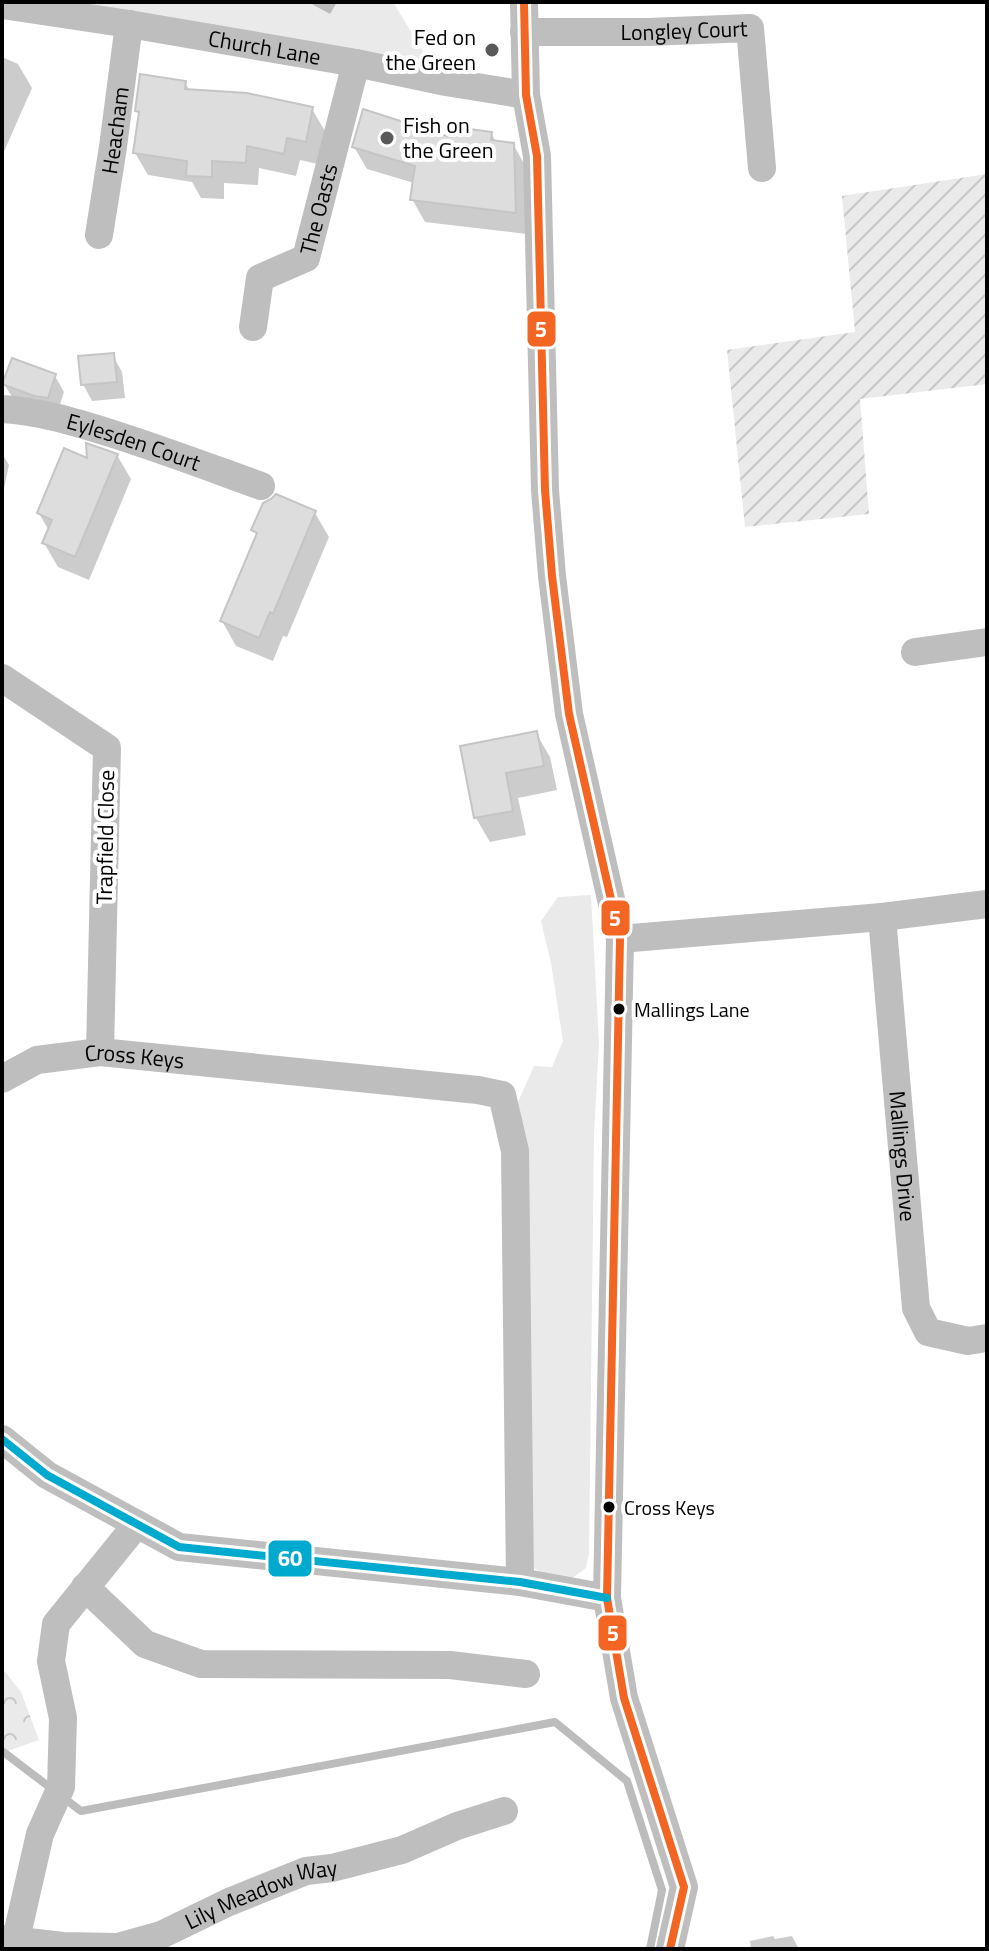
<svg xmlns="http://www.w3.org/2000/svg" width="989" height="1951" viewBox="0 0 989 1951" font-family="'Titillium Web',sans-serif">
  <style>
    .green { fill: #eaeaea }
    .forest { fill: url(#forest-crowns) }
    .garden { fill: url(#garden-furrows) }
    .shadow { fill: #0003 }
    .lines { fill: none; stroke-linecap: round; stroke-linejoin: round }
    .stream { stroke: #bcbcbc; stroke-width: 8 }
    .building { fill: #ddd; stroke: #c5c5c5; stroke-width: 2 }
    .minor { stroke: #bebebe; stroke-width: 28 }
    .bus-1-casing { stroke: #fff; stroke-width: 14 }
    .bus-2-casing { stroke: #fff; stroke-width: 14 }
    .bus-1 { stroke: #f26522; stroke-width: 8 }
    .bus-2 { stroke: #00a9ce; stroke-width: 8 }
    .poi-dot { fill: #595959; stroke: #fff; stroke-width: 3 }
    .bus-dot { fill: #000; stroke: #fff; stroke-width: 3 }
    .labels { text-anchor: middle; stroke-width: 8; stroke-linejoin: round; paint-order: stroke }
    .bus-label { font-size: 20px; fill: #000; stroke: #fff; text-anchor: start }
    .street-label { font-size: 22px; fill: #000; stroke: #fff }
    .poi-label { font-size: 22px; fill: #000; stroke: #fff; text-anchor: end }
    .line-badge { stroke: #fff; stroke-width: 3 }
    .badge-label { font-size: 22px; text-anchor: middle; font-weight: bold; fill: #fff }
  </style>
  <defs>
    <pattern id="forest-crowns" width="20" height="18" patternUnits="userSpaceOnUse" patternTransform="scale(2)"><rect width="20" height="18" fill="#eaeaea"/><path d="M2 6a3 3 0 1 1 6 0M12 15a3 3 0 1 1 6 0" fill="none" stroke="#c7c7c7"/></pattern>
    <pattern id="garden-furrows" width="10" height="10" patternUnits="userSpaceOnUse" patternTransform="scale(2)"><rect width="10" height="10" fill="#eaeaea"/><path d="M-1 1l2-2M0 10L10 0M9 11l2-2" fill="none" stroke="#c7c7c7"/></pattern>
  </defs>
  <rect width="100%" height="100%" fill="#fff"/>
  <g class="green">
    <path d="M21,2H393L429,61L260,39Z"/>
    <path d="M591,895L599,1043L594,1135L589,1553L586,1568L568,1581L548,1576L532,1567L525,1548L529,1159L518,1102L534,1066L552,1067L563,1041L551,963L541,921L558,897Z"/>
  </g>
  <path class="forest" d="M2,1668L21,1692L39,1740L2,1753Z"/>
  <path class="garden" d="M987,174V384L860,399L869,514L745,527L727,350L855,332L842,196Z"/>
  <g class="shadow">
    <path d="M308,2H337L330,14Z"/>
    <path d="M2,57L18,64L32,88L2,156Z"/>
    <path d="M185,83L190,91L312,109L325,131L318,164L300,160L296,176L259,168L258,185L224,183V199L201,198L192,182L148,175L135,153L140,116L137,110Z"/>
    <path d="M491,133L496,142L513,144L526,167L527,234L425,222L412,199L414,183L367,169L354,147Z"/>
    <path d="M113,356L122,372L125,398L92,401L83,384Z"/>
    <path d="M55,376L64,392L57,414L14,400L4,384Z"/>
    <path d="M2,453L9,465L2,498Z"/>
    <path d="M117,455L131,479L89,580L58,567L44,543L49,531L39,513L90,461Z"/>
    <path d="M315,513L329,537L287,637L283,636L273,661L236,646L222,621L257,536L254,530Z"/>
    <path d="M536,733L550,757L557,790L518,798L526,835L490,842L476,818L462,747Z"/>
    <path d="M773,1936L775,1939L792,1936L799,1949H751L750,1941Z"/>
  </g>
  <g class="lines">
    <path class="stream" d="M2,1751L81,1811L555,1722L627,1781L662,1890L650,1949"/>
  </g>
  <g class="building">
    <path d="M140,74L186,81L185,89L247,93L313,107L306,142L287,138L284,154L247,146L246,163L212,161V177L186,176L187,161L133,153L139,112L135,111Z"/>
    <path d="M363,109L447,136L448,126L492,132L491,140L514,143L516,213L410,200L415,166L352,147Z"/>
    <path d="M114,353L117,382L81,385L78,356Z"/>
    <path d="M12,358L56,374L48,398L34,396L2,384Z"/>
    <path d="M86,443L118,454L75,557L42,543L52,520L37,513L64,448L87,458Z"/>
    <path d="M276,494L316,511L273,614L270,612L259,638L220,621L257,533L251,530L263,503L271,499Z"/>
    <path d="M537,731L544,766L506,773L513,811L474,818L460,746Z"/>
  </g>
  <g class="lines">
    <g class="minor">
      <path d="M524,2L526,95L537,156L545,490L552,576L569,714L620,939L607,1598L624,1698L684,1887L670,1949"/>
      <path id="s1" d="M2,5L129,24L356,63L446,82L526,95"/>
      <path id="s2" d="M524,32H648L750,28L762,168"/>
      <path id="s3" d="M99,235L113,147L129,24"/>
      <path id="s4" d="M253,327L260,278L306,258L356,63"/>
      <path id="s5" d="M2,409C39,411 75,422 110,433C161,449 211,468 261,486"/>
      <path d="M915,652L987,642"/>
      <path d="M2,678L107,748L100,1052"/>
      <path id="s6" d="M882,917L916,1308L928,1332L968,1341L987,1338"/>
      <path d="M620,939L882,917L987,904"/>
      <path id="s7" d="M2,1079L37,1060L100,1052L478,1090L502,1095L515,1151L520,1582"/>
      <path d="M2,1439L47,1475L179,1547L520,1582L607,1598"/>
      <path d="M85,1587L145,1644L201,1664L450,1665L526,1674"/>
      <path id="s8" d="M2,1939L63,1946L118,1947L161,1935L229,1902L306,1871L332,1868L402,1850L457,1826L504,1811"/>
      <path d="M16,1939L40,1834L61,1787L63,1718L51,1661L56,1624L137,1524"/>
    </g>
    <g class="bus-1-casing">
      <path id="bus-1" d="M524,2L526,95L537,156L545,490L552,576L569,714L620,939L607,1598L624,1698L684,1887L670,1949"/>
    </g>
    <g class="bus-2-casing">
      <path id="bus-2" d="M2,1439L47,1475L179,1547L520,1582L607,1598"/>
    </g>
    <use href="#bus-1" class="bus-1"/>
    <use href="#bus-2" class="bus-2"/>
  </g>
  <g class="poi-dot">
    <circle cx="492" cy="50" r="8"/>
    <circle cx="387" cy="138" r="8"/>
  </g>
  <g class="bus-dot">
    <circle cx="619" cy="1009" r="7"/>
    <circle cx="609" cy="1507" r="7"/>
  </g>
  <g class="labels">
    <g class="bus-label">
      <text x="634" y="1017">Mallings Lane</text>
      <text x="624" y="1515">Cross Keys</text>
    </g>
    <g class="street-label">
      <text dy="8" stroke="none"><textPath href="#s2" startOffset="160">Longley Court</textPath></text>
      <text dy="8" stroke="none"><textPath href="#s1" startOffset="266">Church Lane</textPath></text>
      <text dy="8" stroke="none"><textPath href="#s3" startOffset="106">Heacham</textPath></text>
      <text dy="8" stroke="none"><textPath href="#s4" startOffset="150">The Oasts</textPath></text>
      <text dy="8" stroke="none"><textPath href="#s5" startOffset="136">Eylesden Court</textPath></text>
      <text transform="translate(105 837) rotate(-89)" y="8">Trapfield Close</text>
      <text dy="8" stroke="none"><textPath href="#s7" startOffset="138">Cross Keys</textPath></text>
      <text dy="8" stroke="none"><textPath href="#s6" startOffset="240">Mallings Drive</textPath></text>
      <text dy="8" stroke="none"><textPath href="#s8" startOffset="270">Lily Meadow Way</textPath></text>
    </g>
    <g class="poi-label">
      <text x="476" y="45">Fed on<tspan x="476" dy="25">the Green</tspan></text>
      <text x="403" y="133" text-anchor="start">Fish on<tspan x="403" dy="25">the Green</tspan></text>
    </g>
  </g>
  <g class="line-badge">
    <rect x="526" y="310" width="31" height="38" rx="8" fill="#f26522"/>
    <rect x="600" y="899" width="31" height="38" rx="8" fill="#f26522"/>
    <rect x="267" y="1539" width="46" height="39" rx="8" fill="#00a9ce"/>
    <rect x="597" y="1614" width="31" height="38" rx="8" fill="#f26522"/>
  </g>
  <g class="badge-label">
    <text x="541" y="337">5</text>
    <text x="615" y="926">5</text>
    <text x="290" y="1566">60</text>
    <text x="613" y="1641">5</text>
  </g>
  <rect width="989" height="1951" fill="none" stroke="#000000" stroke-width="8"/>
</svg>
